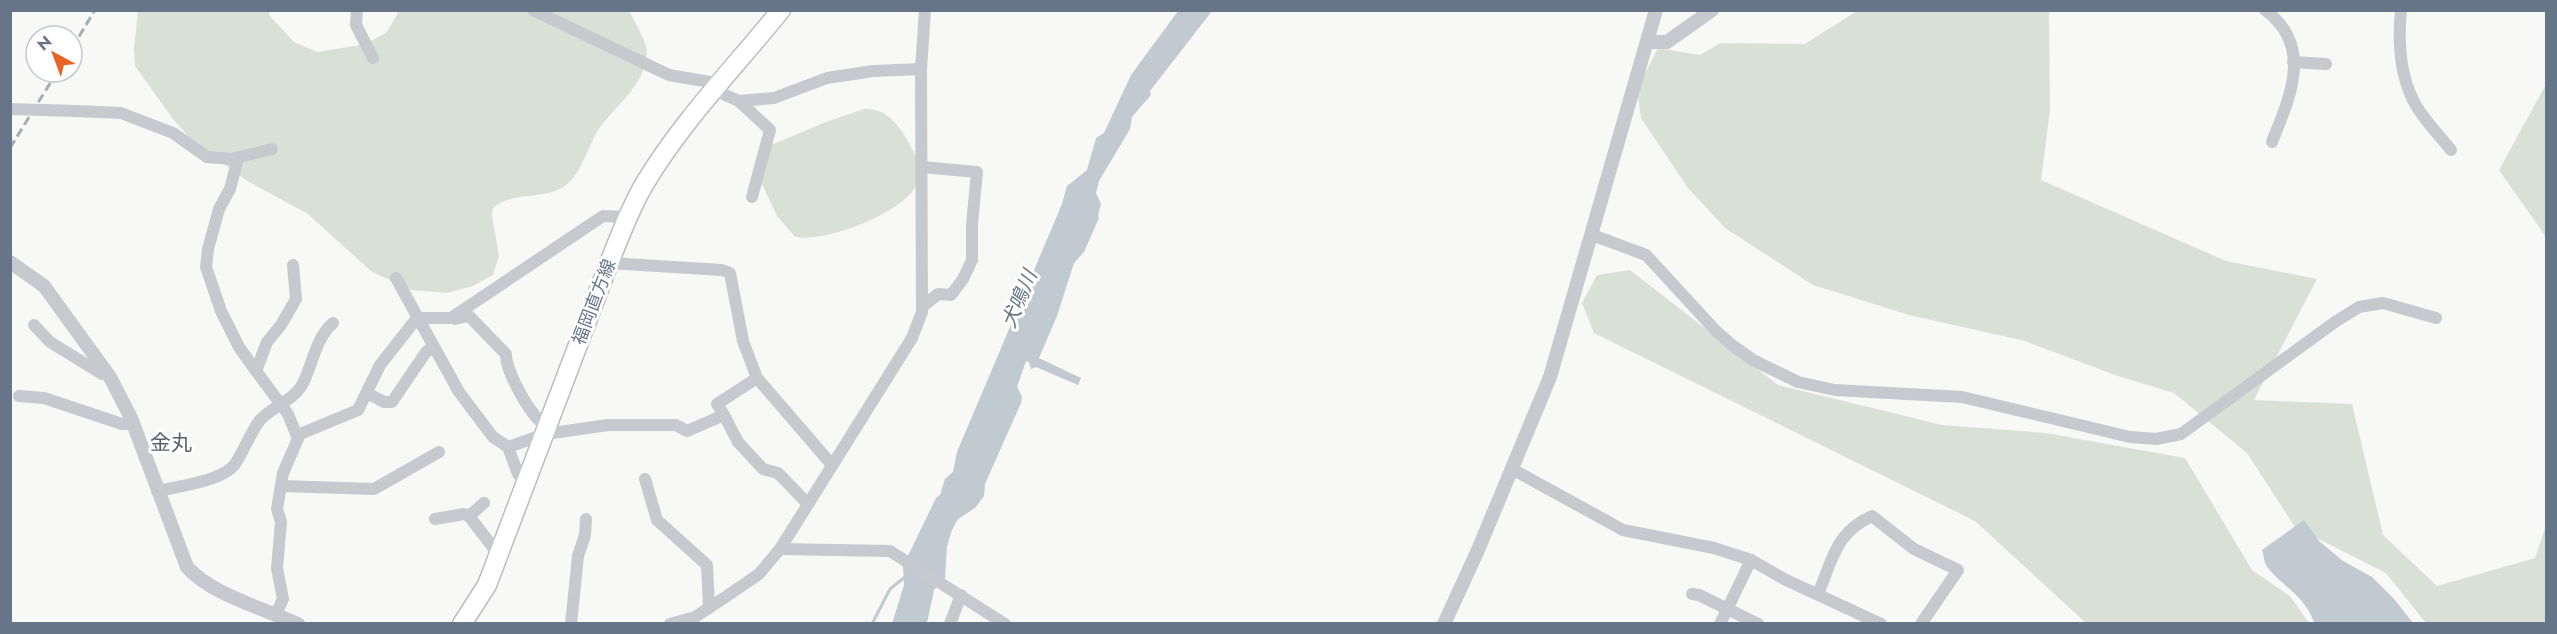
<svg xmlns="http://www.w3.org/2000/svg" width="2557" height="634" viewBox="0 0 2557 634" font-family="Jost,'Noto Sans JP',sans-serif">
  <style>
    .green { fill: #d9e1d7 }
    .water { fill: #c1cad0 }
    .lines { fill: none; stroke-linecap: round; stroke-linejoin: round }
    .stream { stroke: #c1cad0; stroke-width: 3 }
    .primary-casing { stroke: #b9bdc1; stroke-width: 21 }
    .minor { stroke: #c6c9cd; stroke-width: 12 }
    .tertiary { stroke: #c6c9cd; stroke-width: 14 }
    .primary { stroke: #fff; stroke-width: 18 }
    .rail { stroke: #a8adb4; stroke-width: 3; stroke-dasharray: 9 4.5; stroke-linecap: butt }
    .minor-bridge { stroke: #c6c9cd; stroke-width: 12 }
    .labels { text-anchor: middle; stroke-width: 6; stroke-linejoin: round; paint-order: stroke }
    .street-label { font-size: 18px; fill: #667688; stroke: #fff }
    .water-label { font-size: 20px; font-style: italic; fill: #637783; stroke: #fff }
    .quarter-label { font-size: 21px; fill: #55606d; stroke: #fff }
  </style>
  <rect width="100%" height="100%" fill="#f8f8f6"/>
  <g class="green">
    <path d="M629,10C634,22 647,40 647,53C646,83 617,105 601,126C588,143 584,171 566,185C545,201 514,190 493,208L492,216L499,256L493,275L473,286L447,293L412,290L372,272L308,214L249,182L194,143L173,119L135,66L134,49L138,11H270L269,15L294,42L317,52L366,44L387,32L398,13L395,11Z"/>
    <path d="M1857,11H2049L2050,110L2041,180L2226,261L2317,279L2254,400L2352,404L2383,535L2437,586L2535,558L2546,525V623H2426L2386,573L2295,527L2247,453L2174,393L2115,375L2025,341L1909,315L1813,285L1725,228L1688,188L1641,118L1637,89L1658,48L1700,55L1721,43L1805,44Z"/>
    <path d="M2545,86H2546V237L2499,170Z"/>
    <path d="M864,109C896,107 908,143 921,166C919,175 917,186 911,193C890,217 826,242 795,237L777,216L757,173L771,145L826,122Z"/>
    <path d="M1630,270L1778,385L1942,425L2046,433L2185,458L2252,570L2290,596L2309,623H2086L1975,521L1594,333L1582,303L1597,275Z"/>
  </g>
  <g class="water">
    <path d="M1178,11H1212L1150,91L1151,95L1132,117L1130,129L1099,181L1096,193L1101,204L1098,215L1099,218L1084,252L1074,263L1057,316L1039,358L1081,378L1078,385L1036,367L1031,369L1029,362L1026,361L1017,387L1022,397L1021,403L985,484L984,496L975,508L958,519L952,530L947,546L945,578L934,590L927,623L892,624L904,585L903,566L936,498L940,495L945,479L953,472L957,452L1062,204L1067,186L1087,170L1096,138L1104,133L1131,75Z"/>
    <path d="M2304,520L2319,541L2343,561L2372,577L2394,599L2413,623L2314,622C2304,595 2285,589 2268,568C2264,564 2264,556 2262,550Z"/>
  </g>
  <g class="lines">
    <path class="stream" d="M872,624L890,589L905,577"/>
    <g class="primary-casing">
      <path id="primary" d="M462,624L487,585L609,263C620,236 630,208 645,183C682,121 735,67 781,10"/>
    </g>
    <g class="minor">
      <path d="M357,10L356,25L373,58"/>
      <path d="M533,10L669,75L710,82L725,95L739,101L774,98L827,78L873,71L921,69"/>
      <path d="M2265,10C2314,46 2290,97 2272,142"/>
      <path d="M2401,10C2398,40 2400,75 2414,102C2423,119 2439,135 2451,150"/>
      <path d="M2293,62L2326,64"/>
      <path d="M739,101L770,130L752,197"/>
      <path d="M75,111L121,113L173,133L207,157L231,159L272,149"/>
      <path d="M238,158L230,189L219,209L208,249L206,267L221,311L239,347L256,371"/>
      <path d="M1592,235L1646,255L1716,331L1732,345L1753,360L1798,382L1835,390L1962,397L2130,437L2156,439L2181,434L2335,322L2359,307L2383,303L2436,318"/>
      <path d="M609,263L722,270L730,273L743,341L757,378"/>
      <path d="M293,265L296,299L281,325L267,342L256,371L288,414L298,439"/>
      <path d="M396,278L459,392L493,437L508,447L518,474L526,482"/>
      <path d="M922,307L938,294L951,295L963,279L972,260V224L977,172L922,167"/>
      <path d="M455,319L469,316L506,354C505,370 532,420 547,426"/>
      <path d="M34,325L50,342L102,374L107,372"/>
      <path d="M367,393L384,402H392L426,352L433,347"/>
      <path d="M19,396L44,398L122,424H133"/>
      <path d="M724,415L717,404L757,378L832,465"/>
      <path d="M508,447L545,434L608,425H676L687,431L724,415L738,442L763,469L778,473L807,503"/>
      <path d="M1512,469L1623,530L1714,548L1751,560L1784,579L1881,624"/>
      <path d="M645,479L657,520L707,565L709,608"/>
      <path d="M281,486L374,489L439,452"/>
      <path d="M157,491C177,487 223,481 235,464C244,451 250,433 260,420C274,405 296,400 304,381C313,362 316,338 333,323"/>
      <path d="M469,516L484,503"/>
      <path d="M435,519L464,514L469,516L499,555"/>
      <path d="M780,549L890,551L1005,624"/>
      <path d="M1692,594L1699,595L1758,624"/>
      <path d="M1818,594C1833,559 1835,533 1872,516L1914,549L1958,570L1921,624"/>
      <path d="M276,614L283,599L277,568L281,522L277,509L283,473L300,434L358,410L380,365L417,318H451L603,216L627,217"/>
      <path d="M571,624L578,556L585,535L586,519"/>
      <path d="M670,624L695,617L724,598L759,574L780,549L912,338L922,312L921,69L925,10"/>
      <path d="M950,624L961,595"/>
      <path d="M1720,624L1751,560"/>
    </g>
    <g class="tertiary">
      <path d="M1647,42H1667L1712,10"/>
      <path d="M10,262L44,286L110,377L131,418L187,567C212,595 263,608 298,624"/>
      <path d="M1444,624L1478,550L1550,377L1656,10"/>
    </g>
    <use href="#primary" class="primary"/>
    <g class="rail">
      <path d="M72,48L95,10"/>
      <path d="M10,148L57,72"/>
    </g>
    <path class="minor-bridge" d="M10,109L75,111"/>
  </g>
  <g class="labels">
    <g class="street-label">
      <text transform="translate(594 302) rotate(-69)" y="6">福岡直方線</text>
    </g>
    <g class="water-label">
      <text transform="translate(1019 299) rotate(-67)" y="7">犬鳴川</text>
    </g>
    <g class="quarter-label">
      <text x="171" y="450">金丸</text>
    </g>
  </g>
  <rect width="2557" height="634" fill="none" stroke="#667688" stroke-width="24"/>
  <g transform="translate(54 54) rotate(319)"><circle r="28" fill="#ffffff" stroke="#c2c8cf" stroke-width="1.5"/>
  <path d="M0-4.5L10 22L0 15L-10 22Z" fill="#e96325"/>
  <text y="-9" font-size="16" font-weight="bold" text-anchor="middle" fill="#667688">N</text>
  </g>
</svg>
